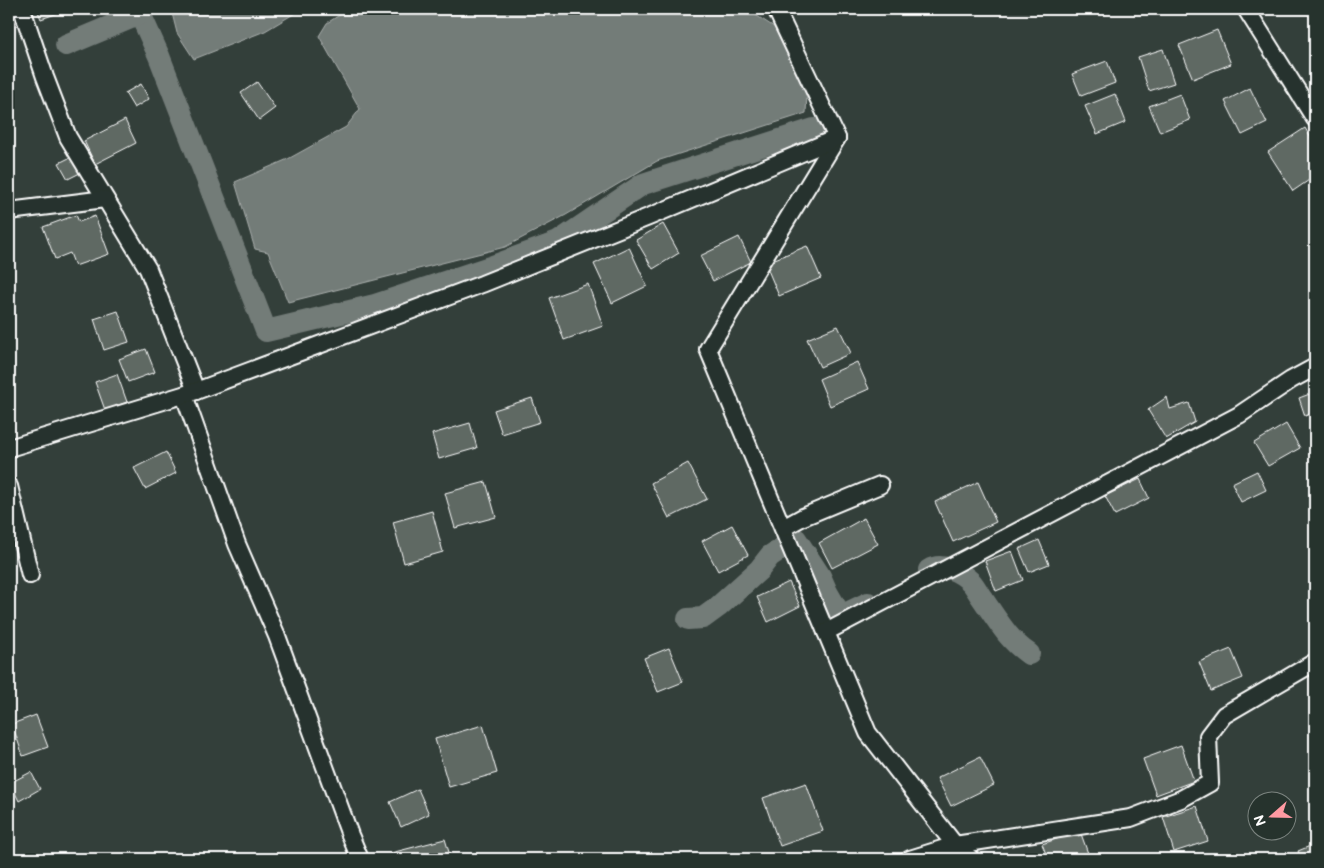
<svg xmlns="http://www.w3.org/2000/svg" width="1324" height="868" viewBox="0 0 1324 868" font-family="'Balsamiq Sans',sans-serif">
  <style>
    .water { fill: #737b78; stroke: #abb0ae }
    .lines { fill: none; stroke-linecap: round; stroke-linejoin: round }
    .canal { stroke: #737b78; stroke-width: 22 }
    .building { fill: #5f6964; stroke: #fff }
    .minor-casing { stroke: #fff; stroke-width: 20 }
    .minor { stroke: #26332d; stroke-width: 16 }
  </style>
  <rect width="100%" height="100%" fill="#333f3a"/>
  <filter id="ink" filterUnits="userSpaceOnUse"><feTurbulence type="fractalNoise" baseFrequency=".02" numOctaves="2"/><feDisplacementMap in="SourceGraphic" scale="10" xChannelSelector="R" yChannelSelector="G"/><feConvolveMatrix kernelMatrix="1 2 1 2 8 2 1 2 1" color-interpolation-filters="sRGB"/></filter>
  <g filter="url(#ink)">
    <g class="water">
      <path d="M171,9H302L265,31L194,59L177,33Z"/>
      <path d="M349,9H754V14L774,27L807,94L806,113L657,161L566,215L505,247L288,302L268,252L255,249L235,182L288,159L346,127L360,109L319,36L327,23Z"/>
    </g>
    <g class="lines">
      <g class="canal">
        <path d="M138,9L159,56L266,331L375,305L490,267L558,242L643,184L814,129"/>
        <path d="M66,45L140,14"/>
        <path d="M929,570C942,562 961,572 971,582C975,586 978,593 982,598C996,618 1008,640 1029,654"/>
        <path d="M688,619L703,618L718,607L759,570L770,556L796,539L820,576L827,592L841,616L868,603"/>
      </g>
    </g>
    <g class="building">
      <path d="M37,9H70L41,19Z"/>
      <path d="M1217,30L1231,64L1193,79L1179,45Z"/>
      <path d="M1163,49L1174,83L1149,91L1138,57Z"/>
      <path d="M1107,61L1115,83L1081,96L1072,74Z"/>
      <path d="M257,82L275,108L259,120L241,93Z"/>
      <path d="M141,84L149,99L134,108L125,93Z"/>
      <path d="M1250,88L1267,123L1242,135L1225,101Z"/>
      <path d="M1115,94L1126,122L1097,134L1085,106Z"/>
      <path d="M1180,94L1190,120L1160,132L1149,106Z"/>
      <path d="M125,120L136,143L95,164L84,141Z"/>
      <path d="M1305,128L1315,145V176L1293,191L1268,152Z"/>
      <path d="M71,157L80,173L68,179L59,163Z"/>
      <path d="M76,215L79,222L95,216L109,254L75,266L70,253L55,259L43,227Z"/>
      <path d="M663,224L679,253L653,269L636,240Z"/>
      <path d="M739,237L751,262L713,281L700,256Z"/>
      <path d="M807,246L821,278L779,296L765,263Z"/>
      <path d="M629,247L647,286L612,303L594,264Z"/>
      <path d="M588,284L603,326L564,340L549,298Z"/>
      <path d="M118,311L129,342L104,350L94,319Z"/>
      <path d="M838,326L851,353L820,367L807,339Z"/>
      <path d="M146,349L155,372L128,382L119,359Z"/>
      <path d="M857,362L869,389L830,406L819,379Z"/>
      <path d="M117,374L127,402L105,410L95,382Z"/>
      <path d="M1315,392V412L1305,416L1299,398Z"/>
      <path d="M1167,397L1170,409L1189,403L1195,422L1166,439L1148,410Z"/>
      <path d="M532,398L540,422L502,434L494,410Z"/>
      <path d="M470,423L477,448L439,459L432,434Z"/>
      <path d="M1286,424L1300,448L1268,466L1254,443Z"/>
      <path d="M166,452L176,473L145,489L134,468Z"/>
      <path d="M688,463L707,499L669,518L651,483Z"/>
      <path d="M1257,471L1266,490L1241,502L1232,483Z"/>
      <path d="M1140,479L1149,498L1115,515L1105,496Z"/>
      <path d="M486,482L496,517L455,528L445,493Z"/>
      <path d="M978,482L996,522L953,542L935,502Z"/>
      <path d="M432,511L443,552L404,563L393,522Z"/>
      <path d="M864,518L878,544L832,568L819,543Z"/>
      <path d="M732,525L748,555L718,571L702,541Z"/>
      <path d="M1039,540L1049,564L1029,572L1019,549Z"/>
      <path d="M1012,551L1023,580L996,591L985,561Z"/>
      <path d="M789,582L800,606L768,622L757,597Z"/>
      <path d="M669,648L683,682L658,692L644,658Z"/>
      <path d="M1231,649L1243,678L1211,691L1199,662Z"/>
      <path d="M36,715L48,747L23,756L12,724Z"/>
      <path d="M483,725L497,773L449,787L435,739Z"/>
      <path d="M1181,745L1194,781L1156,795L1143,759Z"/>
      <path d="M980,757L994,785L951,806L937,778Z"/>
      <path d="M31,772L40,789L19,801L10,783Z"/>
      <path d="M806,783L823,831L780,846L763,798Z"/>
      <path d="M418,789L429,814L401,827L390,802Z"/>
      <path d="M1197,806L1208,841L1174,852L1163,817Z"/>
      <path d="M1080,831L1090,859H1048L1042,844Z"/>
      <path d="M445,839L451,859H392L391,853Z"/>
      <path d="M1315,844V859H1301L1298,851Z"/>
    </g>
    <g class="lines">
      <g class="minor-casing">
        <g id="minor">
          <path d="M22,9L45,77L68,137L148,269L196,391"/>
          <path d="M1246,9L1315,119"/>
          <path d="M837,138L708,349L868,733L955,845L1131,818L1181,799L1210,783L1208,736L1224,715L1315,662"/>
          <path d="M9,211L105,199"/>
          <path d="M184,395L237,544L277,636L350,835L360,859"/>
          <path d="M9,448L196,391L482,284L651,216L837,138L776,9"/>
          <path d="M9,486L30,575"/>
          <path d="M783,528L803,517L880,485"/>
          <path d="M826,632L1239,415L1291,380L1315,367"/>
          <path d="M910,859L955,845L971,859"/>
        </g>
      </g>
      <use href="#minor" class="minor"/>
    </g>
  </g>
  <rect width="1324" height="868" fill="none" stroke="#26332d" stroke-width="30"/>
  <rect x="15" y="15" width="1294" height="838" fill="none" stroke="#fff" stroke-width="2" filter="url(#ink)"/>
  <g transform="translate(1272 816) rotate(250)"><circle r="24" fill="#26332d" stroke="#7d8581"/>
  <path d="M0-4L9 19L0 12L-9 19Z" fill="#ff9aa2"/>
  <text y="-8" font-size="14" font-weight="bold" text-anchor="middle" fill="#ffffff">N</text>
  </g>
</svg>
